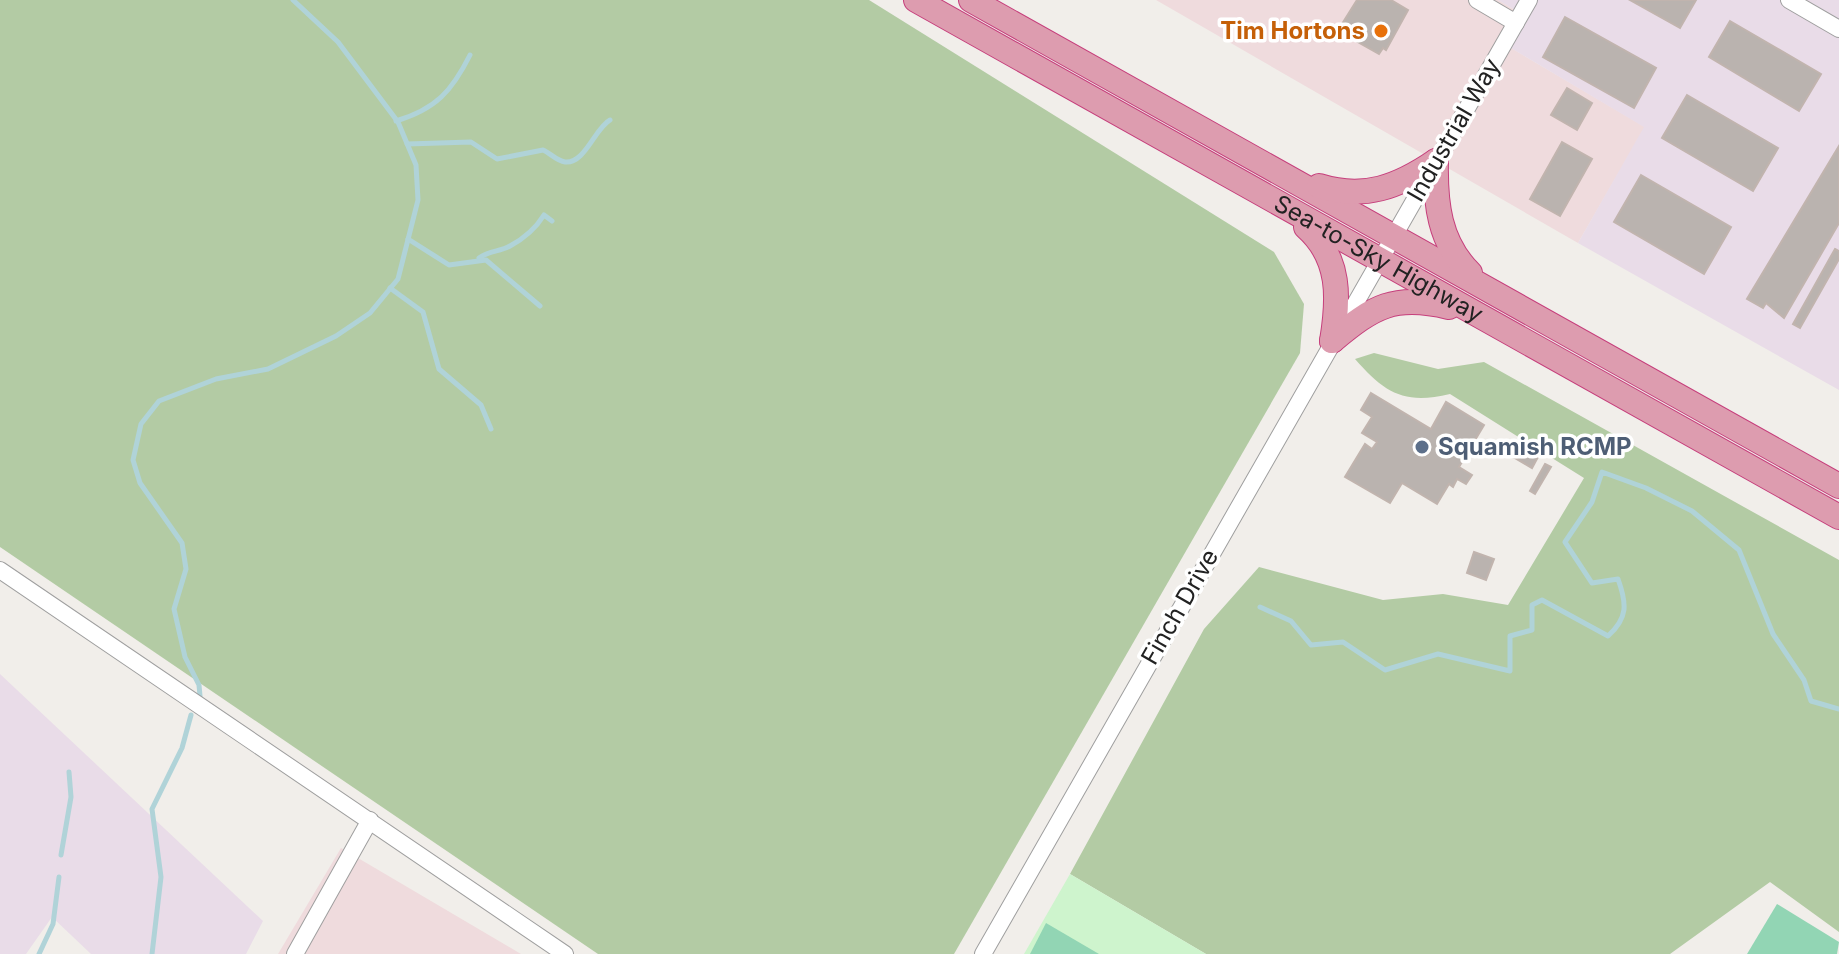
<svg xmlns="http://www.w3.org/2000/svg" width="1839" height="954" viewBox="0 0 1839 954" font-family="Inter,sans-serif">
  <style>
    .commercial { fill: #efdbdd }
    .industrial { fill: #e9dce8 }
    .forest { fill: #b3cba4 }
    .park { fill: #cef4cd }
    .pitch { fill: #92d5b4 }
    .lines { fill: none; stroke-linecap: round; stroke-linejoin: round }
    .stream { stroke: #b0d3d8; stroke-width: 5 }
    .building { fill: #bab3af; stroke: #c1b4ae; stroke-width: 2 }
    .minor-casing { stroke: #9f9f9f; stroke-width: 18 }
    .highway-casing { stroke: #c63f7c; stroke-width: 26 }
    .minor { stroke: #fff; stroke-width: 16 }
    .highway { stroke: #dd9caf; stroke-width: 24 }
    .food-dot { fill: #e8710a; stroke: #fff; stroke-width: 3 }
    .service-dot { fill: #5c6f8a; stroke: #fff; stroke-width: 3 }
    .labels { text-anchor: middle; stroke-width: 7; stroke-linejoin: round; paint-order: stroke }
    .food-label { font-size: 24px; font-weight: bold; fill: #c56008; stroke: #fff; text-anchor: end }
    .street-label { font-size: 24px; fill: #222; stroke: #fff }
    .service-label { font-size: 24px; font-weight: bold; fill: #4e5e75; stroke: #fff; text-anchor: start }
  </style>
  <rect width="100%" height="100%" fill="#f1eeea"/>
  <g class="commercial">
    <path d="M1156,0H1498L1527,17L1511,48L1645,127L1578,243Z"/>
    <path d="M341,848L521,954H278Z"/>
  </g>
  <g class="industrial">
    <path d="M1498,0H1839V390L1578,243L1644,127L1511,48L1527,17Z"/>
    <path d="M0,674L263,921L246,954H91L52,917L26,954H0Z"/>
  </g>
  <g class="forest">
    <path d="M0,0H869L1274,252L1304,304L1300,353L954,954H598L0,547Z"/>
    <path d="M1374,353L1438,369L1484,362L1839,560V932L1770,882L1670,954H1206L1070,874L1204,629L1259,567L1383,600L1443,594L1508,605L1584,478L1450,394C1404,405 1385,393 1355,359Z"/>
  </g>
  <path class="park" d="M1070,874L1206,954H1024Z"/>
  <g class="pitch">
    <path d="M1777,904L1839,942L1837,954H1747Z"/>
    <path d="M1046,923L1099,954H1030Z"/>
  </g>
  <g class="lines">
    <g class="stream">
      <path d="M396,121C436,109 452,91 470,55"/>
      <path d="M407,144L471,142L497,159L543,150C550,153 557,161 565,162C585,164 595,128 610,120"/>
      <path d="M408,239L449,265L486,260L540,306"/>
      <path d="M479,258C490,250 500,252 510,246C523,239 536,228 544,215L552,221"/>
      <path d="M390,288L423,312L439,369L481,405L491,429"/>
      <path d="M1260,607L1291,621L1311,645L1343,642L1385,670L1438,654L1510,671V636L1532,630V605L1542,600L1608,636C1628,618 1627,604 1618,579L1592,583L1565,542L1592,502L1602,472L1646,488L1692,511L1739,550L1773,634L1804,680L1811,701L1839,709"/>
      <path d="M200,696L199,685L185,657L174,609L186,569L182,543L140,483L133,460L141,424L159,401L216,379L268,369L336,336L370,313L398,279L418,200L416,165L398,122L338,42L293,0"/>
      <path d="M61,855L71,797L69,772"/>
      <path d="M39,954L53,924L59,877"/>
      <path d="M152,954L161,877L152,809L182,748L191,715"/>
    </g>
  </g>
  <g class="building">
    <path d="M1357,0H1391L1408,10L1386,50L1383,48L1379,54L1342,33L1345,26L1342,24Z"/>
    <path d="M1630,0H1696L1680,28Z"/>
    <path d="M1565,17L1656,68L1634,108L1543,57Z"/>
    <path d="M1730,21L1821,74L1799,111L1709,57Z"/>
    <path d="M1567,88L1592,103L1577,130L1551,115Z"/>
    <path d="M1687,95L1778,148L1753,191L1662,138Z"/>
    <path d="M1562,142L1592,159L1560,216L1530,199Z"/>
    <path d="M1839,146V223L1784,318L1766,303L1763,308L1747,299Z"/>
    <path d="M1641,175L1731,227L1704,274L1614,222Z"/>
    <path d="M1835,249L1839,251V259L1800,328L1793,324Z"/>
    <path d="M1371,393L1431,429L1446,402L1484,425L1459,467L1472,475L1466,484L1457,479L1453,487L1449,484L1437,504L1402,483L1390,503L1345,477L1365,444L1372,449L1377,442L1362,433L1372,417L1361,410Z"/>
    <path d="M1514,444L1538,457L1532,468L1508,454Z"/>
    <path d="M1545,464L1551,467L1535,494L1530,491Z"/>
    <path d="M1474,552L1494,559L1486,580L1467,573Z"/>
  </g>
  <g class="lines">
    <g class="minor-casing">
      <g id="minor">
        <path d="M1477,0L1516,23"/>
        <path d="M1789,0L1839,29"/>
        <path d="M0,570L565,954"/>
        <path d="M295,954L370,820"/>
        <path d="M983,954L1529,0"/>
      </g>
    </g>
    <g class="highway-casing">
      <g id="highway">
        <path id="s1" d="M916,0L1839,517"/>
        <path d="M971,0L1839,486"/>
        <path d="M1436,161C1435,203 1439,242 1470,273"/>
        <path d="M1319,186C1364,200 1398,187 1436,161"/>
        <path d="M1306,227C1341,258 1339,299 1332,341"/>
        <path d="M1332,341C1374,306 1394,294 1449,307"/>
      </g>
    </g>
    <use href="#minor" class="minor"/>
    <use href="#highway" class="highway"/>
  </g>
  <circle class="food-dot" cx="1381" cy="31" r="8"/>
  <circle class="service-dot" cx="1422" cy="447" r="8"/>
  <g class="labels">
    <g class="food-label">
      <text x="1365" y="39">Tim Hortons</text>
    </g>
    <g class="street-label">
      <text transform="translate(1454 130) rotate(-60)" y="8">Industrial Way</text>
      <text dy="8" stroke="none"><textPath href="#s1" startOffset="530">Sea-to-Sky Highway</textPath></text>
      <text transform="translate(1180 607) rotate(-60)" y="8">Finch Drive</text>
    </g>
    <g class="service-label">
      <text x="1438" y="455">Squamish RCMP</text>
    </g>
  </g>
</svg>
